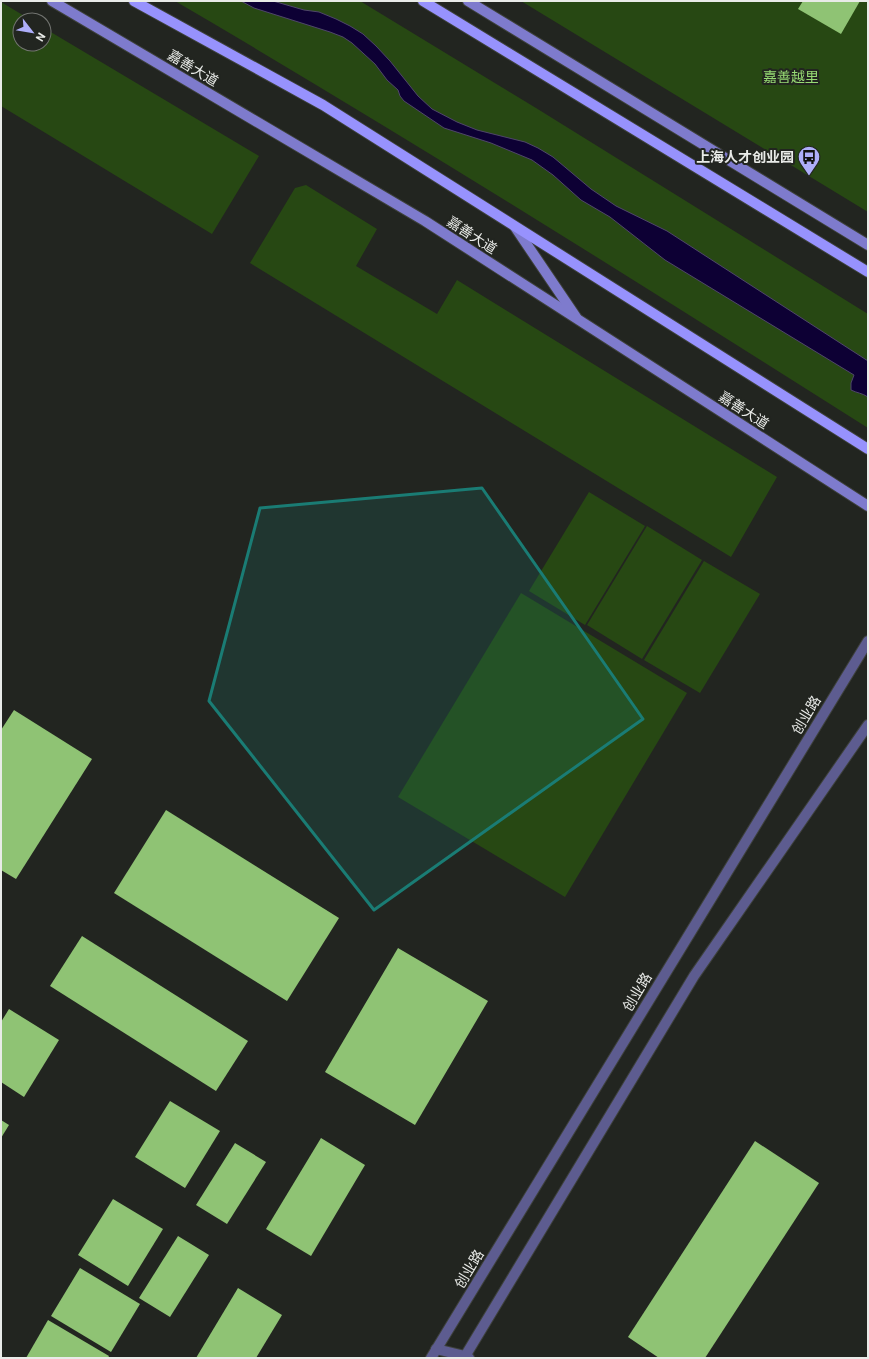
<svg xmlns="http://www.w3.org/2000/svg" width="869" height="1359" viewBox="0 0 869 1359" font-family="Roboto,'Noto Sans SC',sans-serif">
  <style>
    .green { fill: #274813 }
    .water { fill: #0d0034; stroke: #4f466a }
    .building { fill: #8fc374 }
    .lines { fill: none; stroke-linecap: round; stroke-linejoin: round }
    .street-casing { stroke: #3e413c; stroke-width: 12 }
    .secondary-casing { stroke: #3e413c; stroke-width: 12 }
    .primary-casing { stroke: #3e413c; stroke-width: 12 }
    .street { stroke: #5d5c90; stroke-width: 10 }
    .secondary { stroke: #7e7bcd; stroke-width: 10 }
    .primary { stroke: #9792fd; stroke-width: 10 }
    .marked { fill: #1a7c74; fill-opacity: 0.2; stroke: #1a7c74; stroke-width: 3; stroke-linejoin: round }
    .labels { text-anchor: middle; stroke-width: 4; stroke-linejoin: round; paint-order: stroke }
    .street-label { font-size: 14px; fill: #e9ebe8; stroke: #222520 }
    .park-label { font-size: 14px; fill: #97da74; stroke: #222520 }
    .poi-label { font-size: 14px; font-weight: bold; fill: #e9ebe8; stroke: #222520; text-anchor: end }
  </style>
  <rect width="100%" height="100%" fill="#222520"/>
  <g class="green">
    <path d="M175,1H360L536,108L868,314V428C639,283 409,138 175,1Z"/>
    <path d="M521,1H868V212Z"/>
    <path d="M1,2L31,20H20V44H44V28L259,156L212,234L1,106Z"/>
    <path d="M306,185L377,229L356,266L437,314L457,280L777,477L731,557L250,263L295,188Z"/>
    <path d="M589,492L645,526L585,625L529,591Z"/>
    <path d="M647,526L702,560L642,659L587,625Z"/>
    <path d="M704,561L760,594L700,693L644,660Z"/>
    <path d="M521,593L687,693L565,897L398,797Z"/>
  </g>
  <path class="water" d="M241,1H273L304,10L319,12L336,19L350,26L363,34L376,46L390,61L418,96L432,109L457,122L477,130L525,142L538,148L553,157L591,189L616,206L667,231L868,361V397C862,393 857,393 851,390V383L854,375L665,260L610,217L581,200L553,175L532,160L491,143L444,128L404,101L400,96L398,90L387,80L375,64L352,43L343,37L330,32L254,8Z"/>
  <g class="building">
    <path d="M803,1H860L841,34L798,9Z"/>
    <path d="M14,710L92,759L16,879L1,870V730Z"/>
    <path d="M166,810L339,918L287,1001L114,893Z"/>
    <path d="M82,936L248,1041L216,1091L50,986Z"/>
    <path d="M398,948L488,1001L415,1125L325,1072Z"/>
    <path d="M9,1009L59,1040L24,1097L1,1082V1022Z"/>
    <path d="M170,1101L220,1131L185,1188L135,1157Z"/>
    <path d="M1,1120L9,1125L1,1138Z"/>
    <path d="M321,1138L365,1165L311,1256L266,1229Z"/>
    <path d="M755,1141L819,1183L705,1358H659L628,1337Z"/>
    <path d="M235,1143L266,1162L227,1224L196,1205Z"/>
    <path d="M113,1199L163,1229L128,1286L78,1255Z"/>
    <path d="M178,1236L209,1255L170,1317L139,1298Z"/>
    <path d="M80,1268L140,1304L111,1352L51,1316Z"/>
    <path d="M238,1288L282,1315L256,1358H196Z"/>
    <path d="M48,1320L109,1356L108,1358H26Z"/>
  </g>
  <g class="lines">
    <g class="street-casing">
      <g id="street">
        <path d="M436,1349L465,1356L469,1358"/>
        <path d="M431,1358L868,641"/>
        <path d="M464,1358L694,976L868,725"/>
      </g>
    </g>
    <g class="secondary-casing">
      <g id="secondary">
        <path d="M52,1L425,221L868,506"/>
        <path d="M468,1L868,245"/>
        <path d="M515,227L576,317"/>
      </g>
    </g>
    <g class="primary-casing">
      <g id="primary">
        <path d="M134,1L323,105L868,449"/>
        <path d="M423,1L868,272"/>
      </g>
    </g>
    <use href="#street" class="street"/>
    <use href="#secondary" class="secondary"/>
    <use href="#primary" class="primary"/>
  </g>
  <path class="marked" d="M482,488L643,719L374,910L209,701L260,508Z"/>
  <defs>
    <g id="bus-pin" transform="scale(1.15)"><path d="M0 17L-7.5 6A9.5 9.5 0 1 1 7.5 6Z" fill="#aeaefa" stroke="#222520"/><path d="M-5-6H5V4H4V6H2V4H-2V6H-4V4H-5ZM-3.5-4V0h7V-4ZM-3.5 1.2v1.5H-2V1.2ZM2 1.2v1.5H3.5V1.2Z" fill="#111"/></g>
  </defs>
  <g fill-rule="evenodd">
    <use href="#bus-pin" x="809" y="157"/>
  </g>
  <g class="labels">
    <g class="street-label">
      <text transform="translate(193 68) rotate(31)" y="5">嘉善大道</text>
      <text transform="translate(472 235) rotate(33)" y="5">嘉善大道</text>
      <text transform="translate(744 410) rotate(33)" y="5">嘉善大道</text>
      <text transform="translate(806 715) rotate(-59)" y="5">创业路</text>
      <text transform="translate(637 992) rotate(-59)" y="5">创业路</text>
      <text transform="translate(469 1269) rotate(-59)" y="5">创业路</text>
    </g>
    <g class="park-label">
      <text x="791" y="82">嘉善越里</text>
    </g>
    <g class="poi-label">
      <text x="794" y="162">上海人才创业园</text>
    </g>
  </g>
  <rect width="869" height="1359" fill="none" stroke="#e9ebe8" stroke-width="4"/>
  <g transform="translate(32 32) rotate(121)"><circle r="19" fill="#222520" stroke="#727470"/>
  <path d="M0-3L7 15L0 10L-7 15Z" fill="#aeaefa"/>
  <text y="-6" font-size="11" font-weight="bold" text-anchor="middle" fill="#e9ebe8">N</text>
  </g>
</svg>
